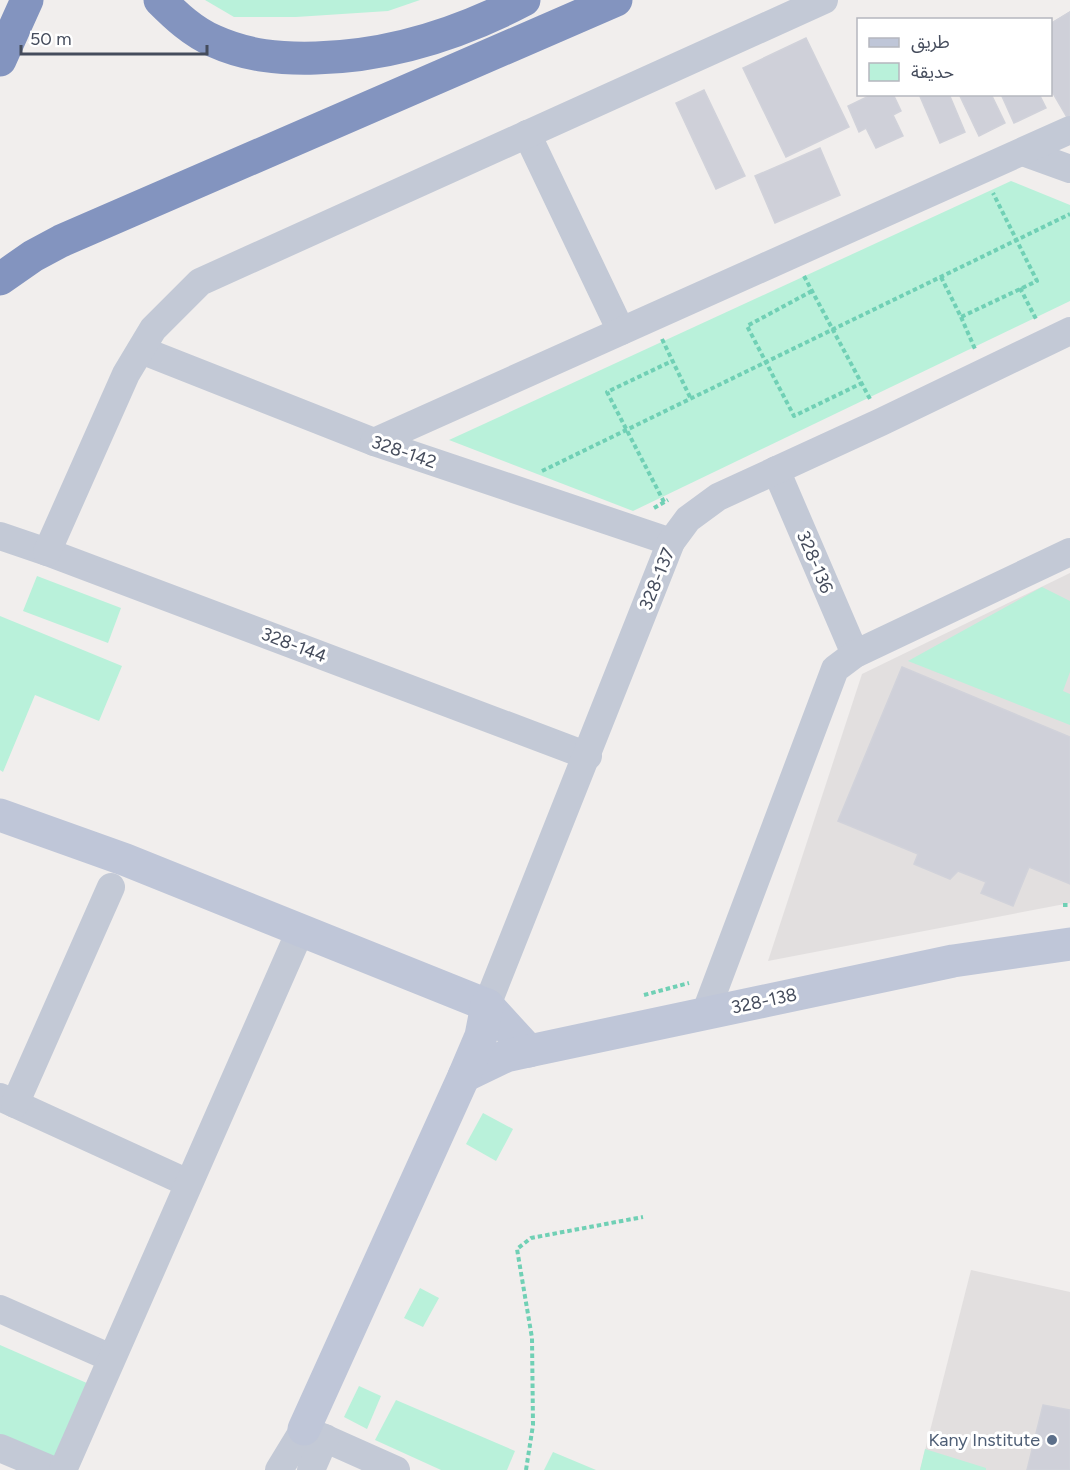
<svg xmlns="http://www.w3.org/2000/svg" width="1070" height="1470" viewBox="0 0 1070 1470" font-family="Figtree,'Noto Sans Arabic',sans-serif">
  <style>
    .education { fill: #e2dfdf }
    .green { fill: #b9f1da }
    .building { fill: #cfd0d9; stroke: #d1d2da; stroke-width: 1.5 }
    .lines { fill: none; stroke-linecap: round; stroke-linejoin: round }
    .path { stroke: #70d0b5; stroke-width: 4; stroke-dasharray: 4.5 3; stroke-linecap: butt }
    .street { stroke: #c3c9d6; stroke-width: 28 }
    .secondary { stroke: #bfc6d8; stroke-width: 33 }
    .highway { stroke: #8394bf; stroke-width: 33 }
    .service-dot { fill: #5c6f8a; stroke: #fff; stroke-width: 2 }
    .labels { text-anchor: middle; stroke-width: 6; stroke-linejoin: round; paint-order: stroke }
    .street-label { font-size: 18px; fill: #454c5c; stroke: #fff }
    .service-label { font-size: 18px; fill: #4e5e75; stroke: #fff; text-anchor: end }
  </style>
  <rect width="100%" height="100%" fill="#f1eeed"/>
  <g class="education">
    <path d="M1070,573V903L768,961L862,674Z"/>
    <path d="M971,1270L1070,1292V1470H920Z"/>
  </g>
  <g class="green">
    <path d="M205,0H420L388,11L296,17H234Z"/>
    <path d="M1011,181L1070,205V301L633,511L449,440Z"/>
    <path d="M37,576L121,608L108,643L23,611Z"/>
    <path d="M1042,587L1070,601V672L1063,691L1070,694V725L908,661Z"/>
    <path d="M0,616L122,666L99,721L35,695L3,772L0,770Z"/>
    <path d="M483,1113L513,1129L496,1161L466,1144Z"/>
    <path d="M420,1288L439,1298L423,1327L404,1318Z"/>
    <path d="M0,1345L89,1384L55,1463L0,1438Z"/>
    <path d="M359,1386L381,1396L367,1429L344,1417Z"/>
    <path d="M396,1400L515,1451L507,1470H441L375,1440Z"/>
    <path d="M925,1449L986,1468V1470H920Z"/>
    <path d="M553,1452L596,1470H544Z"/>
  </g>
  <g class="building">
    <path d="M1070,12V38L1052,23Z"/>
    <path d="M1070,12V118L1068,119L1050,88V24Z"/>
    <path d="M806,38L849,127L786,157L743,68Z"/>
    <path d="M704,90L745,176L716,189L676,103Z"/>
    <path d="M873,94H893L901,111L893,115L903,136L876,148L866,128L859,132L848,106Z"/>
    <path d="M919,94H949L965,132L940,143Z"/>
    <path d="M959,94H991L1005,123L979,136Z"/>
    <path d="M1001,94H1039L1046,108L1014,123Z"/>
    <path d="M820,148L840,195L775,223L755,176Z"/>
    <path d="M902,667L1070,737V884L1029,867L1013,906L981,893L986,882L958,871L950,879L914,864L918,854L838,821Z"/>
    <path d="M1043,1405L1070,1410V1470H1027Z"/>
  </g>
  <g class="lines">
    <g class="path">
      <path d="M804,276L870,399"/>
      <path d="M941,277L961,317L1037,281L993,193"/>
      <path d="M1020,288L1036,319"/>
      <path d="M812,291L747,326L794,416L862,383"/>
      <path d="M961,317L975,349"/>
      <path d="M662,339L691,399"/>
      <path d="M542,471L1070,214"/>
      <path d="M664,502L607,392L672,361"/>
      <path d="M654,508L668,500"/>
      <path d="M1063,905H1070"/>
      <path d="M644,995L689,983"/>
      <path d="M526,1470L533,1425L532,1338L517,1249L531,1238L643,1217"/>
    </g>
    <g class="street">
      <path d="M527,134L621,331"/>
      <path d="M1023,152L1070,169"/>
      <path d="M141,350L374,442L671,542"/>
      <path d="M374,442L1070,130"/>
      <path d="M776,470L855,654"/>
      <path d="M0,536L47,552L588,756"/>
      <path d="M47,552L126,374L153,329L200,282L824,0"/>
      <path d="M487,1005L671,542L688,519L718,497L881,422L1070,331"/>
      <path d="M705,1014L835,669L855,654L1070,552"/>
      <path d="M0,1097L188,1183"/>
      <path d="M15,1104L111,887"/>
      <path d="M0,1309L111,1358"/>
      <path d="M0,1448L52,1470"/>
      <path d="M63,1470L301,929"/>
      <path d="M279,1470L304,1429L396,1470"/>
      <path d="M311,1470L325,1438"/>
    </g>
    <g class="secondary">
      <path d="M0,815L126,860L487,1005L529,1051"/>
      <path d="M464,1076L506,1056L529,1051L953,961L1070,944"/>
      <path d="M304,1429L464,1076L481,1036L487,1005"/>
    </g>
    <g class="highway">
      <path d="M160,0C176,16 193,32 214,41C247,56 280,59 316,58C390,56 459,34 524,0"/>
      <path d="M0,60L27,0"/>
      <path d="M0,279L33,256L61,241L616,0"/>
    </g>
  </g>
  <circle class="service-dot" cx="1052" cy="1440" r="6"/>
  <g class="labels">
    <g class="street-label">
      <text transform="translate(404 452) rotate(19)" y="6">328-142</text>
      <text transform="translate(815 562) rotate(67)" y="6">328-136</text>
      <text transform="translate(657 579) rotate(-68)" y="6">328-137</text>
      <text transform="translate(294 645) rotate(21)" y="6">328-144</text>
      <text transform="translate(764 1001) rotate(-12)" y="6">328-138</text>
    </g>
    <g class="service-label">
      <text x="1040" y="1446">Kany Institute</text>
    </g>
  </g>
  <rect x="857" y="18" width="195" height="78" fill="#ffffff" stroke="#b5b7be" stroke-width="1.5"/>
  <rect x="869" y="38" width="30" height="9" fill="#bfc6d8" stroke="#b5b7be" stroke-width="1.5"/>
  <text x="911" y="48" font-size="18" fill="#454c5c">طريق</text>
  <rect x="869" y="63" width="30" height="18" fill="#b9f1da" stroke="#b5b7be" stroke-width="1.5"/>
  <text x="911" y="78" font-size="18" fill="#454c5c">حديقة</text>
  <path d="M21 45v9h186v-9" fill="none" stroke="#454c5c" stroke-width="3"/>
  <text x="30" y="45" font-size="18" fill="#454c5c" stroke="#ffffff" stroke-width="4.5" paint-order="stroke">50 m</text>
</svg>
